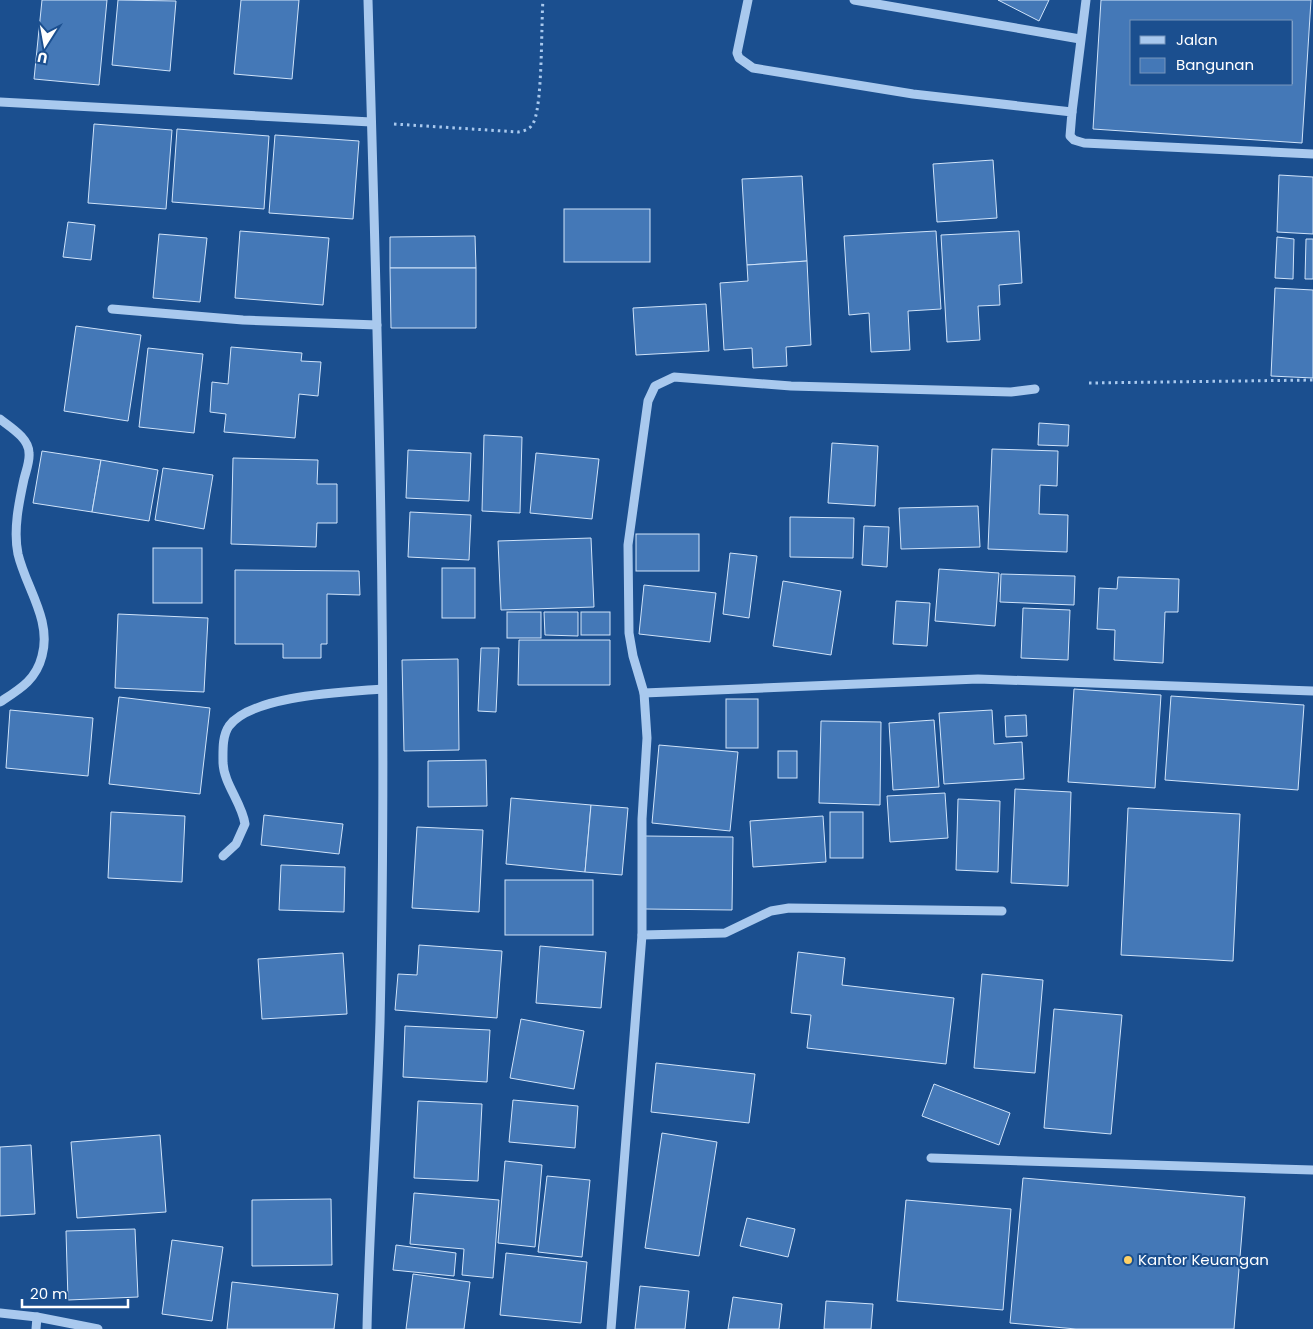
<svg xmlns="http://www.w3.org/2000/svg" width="1313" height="1329" viewBox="0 0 1313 1329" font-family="Poppins,sans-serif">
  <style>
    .building { fill: #4478b7; stroke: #cfe3fa; fill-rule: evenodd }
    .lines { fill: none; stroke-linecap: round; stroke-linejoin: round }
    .path { stroke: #a9c9ee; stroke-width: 3; stroke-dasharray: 2.5 4; stroke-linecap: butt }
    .minor { stroke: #a9c9ee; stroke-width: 9 }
    .poi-dot { fill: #ffd166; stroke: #1b4f8f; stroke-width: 2 }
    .labels { text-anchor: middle; stroke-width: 4; stroke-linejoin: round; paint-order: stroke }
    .poi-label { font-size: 15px; fill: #fff; stroke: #1b4f8f; text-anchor: start }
  </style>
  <rect width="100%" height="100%" fill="#1b4f8f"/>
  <g class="building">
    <path d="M42,0H107L99,85L34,79Z"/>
    <path d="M118,0L176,1L170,71L112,65Z"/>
    <path d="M241,0H299L292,79L234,74Z"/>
    <path d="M998,0H1049L1039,21Z"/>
    <path d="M1101,0H1311L1302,143L1093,129ZM1132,21H1292V84H1132Z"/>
    <path d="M94,124L172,130L166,209L88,203Z"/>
    <path d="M177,129L269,136L264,209L172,202Z"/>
    <path d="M275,135L359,141L353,219L269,213Z"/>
    <path d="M993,160L997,218L937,222L933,164Z"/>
    <path d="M1279,175L1313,177V234L1277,232Z"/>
    <path d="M802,176L807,261L747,265L742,179Z"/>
    <rect x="564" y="209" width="86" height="53"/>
    <path d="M68,222L95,225L91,260L63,257Z"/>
    <path d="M240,231L329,238L323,305L235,298Z"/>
    <path d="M936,231L941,309L908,311L910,350L871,352L869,313L849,315L844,236Z"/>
    <path d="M1019,231L1022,283L999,285L1000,305L978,306L980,340L947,342L941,235Z"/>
    <path d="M159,234L207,238L200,302L153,298Z"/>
    <path d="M475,236L476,268H390V237Z"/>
    <path d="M1277,237L1294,239L1293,279L1275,278Z"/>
    <path d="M1306,239H1313V279H1305Z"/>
    <path d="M807,261L811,345L786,347L787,366L753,368L752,348L724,350L720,283L748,281L747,265Z"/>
    <path d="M390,268H476V328H391Z"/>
    <path d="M1275,288L1313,290V378L1271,376Z"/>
    <path d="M706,304L709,351L636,355L633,308Z"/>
    <path d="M76,326L141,335L128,421L64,411Z"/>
    <path d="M231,347L302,353L301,361L321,362L318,396L299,394L295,438L224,432L226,414L210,412L212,382L228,384Z"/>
    <path d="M148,348L203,354L194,433L139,427Z"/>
    <path d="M1039,423L1069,425L1068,446L1038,445Z"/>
    <path d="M484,435L522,437L520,513L482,511Z"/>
    <path d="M832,443L878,446L875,506L828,503Z"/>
    <path d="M992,449L1058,451L1057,486L1040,485L1039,514L1068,515L1067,552L988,549Z"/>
    <path d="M408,450L471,453L469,501L406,498Z"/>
    <path d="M42,451L101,460L92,512L33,503Z"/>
    <path d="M536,453L599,459L592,519L530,513Z"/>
    <path d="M233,458L318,460L317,484H337V523H317L316,547L231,544Z"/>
    <path d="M101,460L158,470L149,521L92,512Z"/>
    <path d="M163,468L213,475L204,529L155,520Z"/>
    <path d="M978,506L980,547L901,549L899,508Z"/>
    <path d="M410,512L471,515L469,560L408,557Z"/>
    <path d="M790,517L854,518L853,558L790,557Z"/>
    <path d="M864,526L889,527L887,567L862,565Z"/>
    <rect x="636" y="534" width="63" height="37"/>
    <path d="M591,538L594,607L501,610L498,541Z"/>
    <rect x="153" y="548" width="49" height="55"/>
    <path d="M730,553L757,556L749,618L723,614Z"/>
    <rect x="442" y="568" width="33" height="50"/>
    <path d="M939,569L999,573L995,626L935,621Z"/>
    <path d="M235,570L359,571L360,595L327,594V644H321V658H283V644H235Z"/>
    <path d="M1001,574L1075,576L1074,605L1000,602Z"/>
    <path d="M1118,577L1179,579L1178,612H1165L1163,663L1114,660L1115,630L1097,629L1099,588L1117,589Z"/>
    <path d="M783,581L841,591L831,655L773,646Z"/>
    <path d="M644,585L716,593L710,642L639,634Z"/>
    <path d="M896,601L930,603L927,646L893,644Z"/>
    <path d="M1023,608L1070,610L1068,660L1021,658Z"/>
    <rect x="507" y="612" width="34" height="26"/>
    <path d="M544,612H578V636L545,635Z"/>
    <rect x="581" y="612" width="29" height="23"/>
    <path d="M118,614L208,618L204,692L115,688Z"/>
    <path d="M519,640H610V685H518Z"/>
    <path d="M481,648H499L496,712L478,711Z"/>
    <path d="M458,659L459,750L404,751L402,660Z"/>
    <path d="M1074,689L1161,695L1155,788L1068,782Z"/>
    <path d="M1171,696L1304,705L1298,790L1165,780Z"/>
    <path d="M119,697L210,708L200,794L109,784Z"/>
    <rect x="726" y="699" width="32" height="49"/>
    <path d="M10,710L93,718L88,776L6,768Z"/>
    <path d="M992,710L994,744L1022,742L1024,779L944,784L939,713Z"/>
    <path d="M1026,715L1027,736L1006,737L1005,716Z"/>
    <path d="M934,720L939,787L893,790L889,723Z"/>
    <path d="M821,721L881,722L880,805L819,803Z"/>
    <path d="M659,745L738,752L730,831L652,823Z"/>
    <rect x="778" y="751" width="19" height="27"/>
    <path d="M486,760L487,806L428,807V761Z"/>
    <path d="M1015,789L1071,792L1068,886L1011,883Z"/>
    <path d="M945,793L948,838L890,842L887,796Z"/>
    <path d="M511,798L591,805L585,872L506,864Z"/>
    <path d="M958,799L1000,801L998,872L956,870Z"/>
    <path d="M591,805L628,808L622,875L585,872Z"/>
    <path d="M1128,808L1240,814L1233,961L1121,955Z"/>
    <path d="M111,812L185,816L182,882L108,878Z"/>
    <rect x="830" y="812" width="33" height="46"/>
    <path d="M264,815L343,824L339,854L261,845Z"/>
    <path d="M823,816L826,862L753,867L750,821Z"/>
    <path d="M417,827L483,830L479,912L412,908Z"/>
    <path d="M645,836L733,837L732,910L644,909Z"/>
    <path d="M281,865L345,867L344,912L279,910Z"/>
    <rect x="505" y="880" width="88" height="55"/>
    <path d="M419,945L502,951L497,1018L395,1010L398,974L417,975Z"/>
    <path d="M540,946L606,952L601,1008L536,1003Z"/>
    <path d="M798,952L845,958L842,985L954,998L946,1064L807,1048L811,1015L791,1013Z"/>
    <path d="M343,953L347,1014L262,1019L258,959Z"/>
    <path d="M982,974L1043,980L1035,1073L974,1068Z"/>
    <path d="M1054,1009L1122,1015L1111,1134L1044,1128Z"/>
    <path d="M521,1019L584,1031L574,1089L510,1078Z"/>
    <path d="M405,1026L490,1030L487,1082L403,1077Z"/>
    <path d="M656,1063L755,1074L749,1123L651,1112Z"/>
    <path d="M934,1084L1010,1113L999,1145L922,1116Z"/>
    <path d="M513,1100L578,1106L575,1148L509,1142Z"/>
    <path d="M418,1101L482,1104L478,1181L414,1178Z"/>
    <path d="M662,1133L717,1142L699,1256L645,1248Z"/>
    <path d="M160,1135L166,1212L77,1218L71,1142Z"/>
    <path d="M31,1145L35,1214L0,1216V1147Z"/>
    <path d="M505,1161L542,1165L535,1247L498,1243Z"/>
    <path d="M547,1176L590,1180L582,1257L538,1252Z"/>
    <path d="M1023,1178L1245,1197L1234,1329H1076L1010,1323Z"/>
    <path d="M414,1193L499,1200L493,1278L462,1275L464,1249L410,1244Z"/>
    <path d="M331,1199L332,1265L252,1266V1200Z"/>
    <path d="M906,1200L1011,1209L1003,1310L897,1301Z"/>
    <path d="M747,1218L795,1229L788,1257L740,1246Z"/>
    <path d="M135,1229L138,1297L68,1300L66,1231Z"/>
    <path d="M172,1240L223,1247L212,1321L162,1314Z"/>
    <path d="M396,1245L456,1253L454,1276L393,1270Z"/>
    <path d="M506,1253L587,1262L581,1323L500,1315Z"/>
    <path d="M413,1274L470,1282L464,1329H406Z"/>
    <path d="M232,1282L338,1294L334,1329H227Z"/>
    <path d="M640,1286L689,1291L685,1329H635Z"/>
    <path d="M733,1297L782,1304L779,1329H728Z"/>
    <path d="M826,1301L873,1304L871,1329H824Z"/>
  </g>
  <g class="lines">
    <g class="path">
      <path d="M394,124L518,132C523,131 529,130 532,125C543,112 541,23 543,0"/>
      <path d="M1089,383L1313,380"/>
    </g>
    <g class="minor">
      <path d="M748,0L737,53L739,58L753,68L913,94L1072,112L1070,136L1074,140L1084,143L1313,154"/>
      <path d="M854,0L1080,39"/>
      <path d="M0,102L371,122"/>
      <path d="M1072,112L1086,0"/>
      <path d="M112,309L243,320L377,325"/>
      <path d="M0,419C10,427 29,438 29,453C30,461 26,471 24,479C19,502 13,530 18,554C26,588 52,620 42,656C36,680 20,689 0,702"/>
      <path d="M644,693L978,679L1313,691"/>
      <path d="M223,856L236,844L245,824C242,803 224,784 223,763C223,751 222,736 229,726C252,695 346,692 382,689"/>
      <path d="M642,935L725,933L771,911L789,908L1002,911"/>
      <path d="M931,1158L1313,1170"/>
      <path d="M0,1313L37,1317L98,1329"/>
      <path d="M36,1329L37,1317"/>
      <path d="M367,1329C369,1227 377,1124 380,1022C388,681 378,340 368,0"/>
      <path d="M611,1329L642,935V819L647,738L644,693L633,656L629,633L628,545L648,401L655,386L674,377L791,386L1011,392L1035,389"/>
    </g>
  </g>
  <circle class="poi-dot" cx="1128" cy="1260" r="5"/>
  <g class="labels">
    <g class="poi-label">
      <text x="1138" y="1265">Kantor Keuangan</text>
    </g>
  </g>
  <rect x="1130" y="20" width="162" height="65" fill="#1b4f8f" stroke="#7695bc"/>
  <rect x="1140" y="36" width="25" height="8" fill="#a9c9ee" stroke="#7695bc"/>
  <text x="1176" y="45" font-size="15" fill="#ffffff">Jalan</text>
  <rect x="1140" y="58" width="25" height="15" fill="#4478b7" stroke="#7695bc"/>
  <text x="1176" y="70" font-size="15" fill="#ffffff">Bangunan</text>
  <g transform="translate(45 45) rotate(191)" stroke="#1b4f8f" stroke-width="4" paint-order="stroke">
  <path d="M0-4L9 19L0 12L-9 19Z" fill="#ffffff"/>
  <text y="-8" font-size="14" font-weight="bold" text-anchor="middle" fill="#ffffff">U</text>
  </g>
  <path d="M22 1299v8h106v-8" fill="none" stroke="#ffffff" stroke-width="2.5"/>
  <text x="30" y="1299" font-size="15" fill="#ffffff" stroke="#1b4f8f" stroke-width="4" paint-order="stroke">20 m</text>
</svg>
